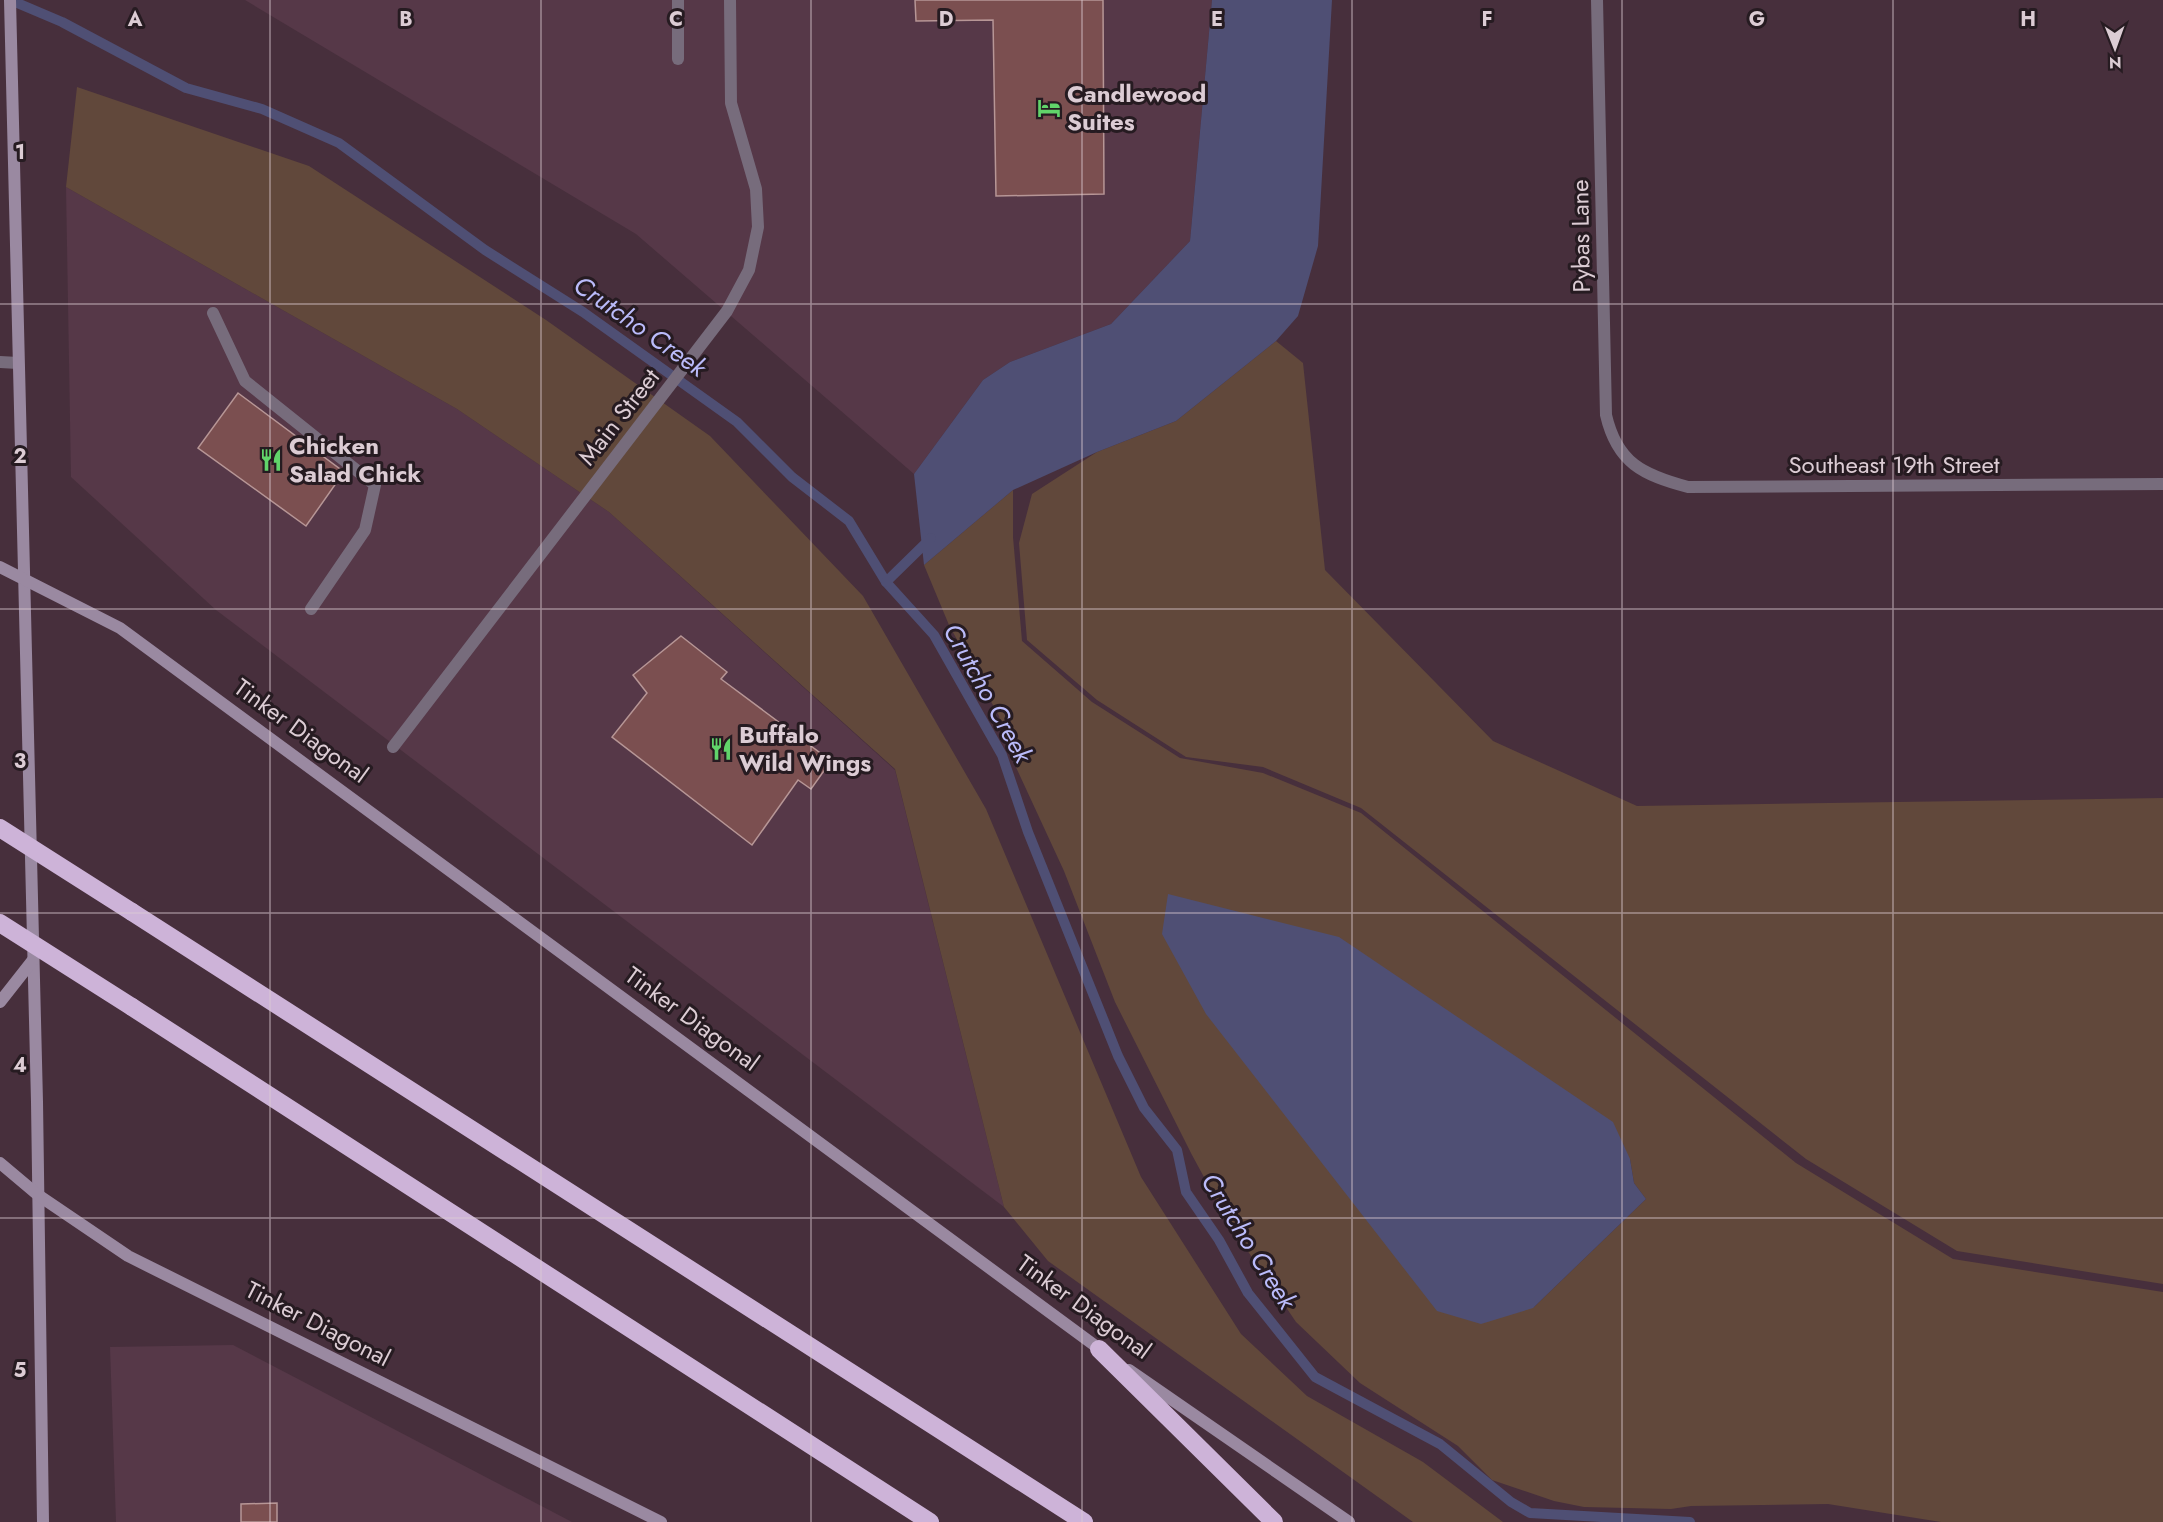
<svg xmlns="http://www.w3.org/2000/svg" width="2163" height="1522" viewBox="0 0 2163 1522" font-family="Jost,sans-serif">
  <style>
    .built { fill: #563848 }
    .green { fill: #61483b; fill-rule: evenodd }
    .water { fill: #4f4f74 }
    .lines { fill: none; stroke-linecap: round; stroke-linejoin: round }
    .stream { stroke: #4f4f74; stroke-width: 10 }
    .building { fill: #7b4f50; stroke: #b79696; stroke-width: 1.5 }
    .lane { stroke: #776c7c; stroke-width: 12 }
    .street { stroke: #776c7c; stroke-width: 12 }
    .secondary { stroke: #9a89a1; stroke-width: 12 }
    .highway { stroke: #cdb3d8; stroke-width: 18 }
    .highway-bridge { stroke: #cdb3d8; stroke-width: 18 }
    .grid { fill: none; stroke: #dcccd4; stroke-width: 1.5; stroke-opacity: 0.55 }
    .labels { text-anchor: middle; stroke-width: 6; stroke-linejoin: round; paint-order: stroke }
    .poi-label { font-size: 24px; font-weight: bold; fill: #dcccd4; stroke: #261b21; text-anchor: start }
    .street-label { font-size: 24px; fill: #dcccd4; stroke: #261b21 }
    .water-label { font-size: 26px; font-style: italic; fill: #babbfa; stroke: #261b21 }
    .grid-label { font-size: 20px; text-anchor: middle; font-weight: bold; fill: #dcccd4; stroke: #261b21; stroke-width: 6; stroke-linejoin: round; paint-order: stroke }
  </style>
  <rect width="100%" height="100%" fill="#472f3c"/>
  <g class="built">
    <path d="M245,0H1212L1190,241L1111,324L1010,362L983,380L914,474L636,234Z"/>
    <path d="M66,187L457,409L609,512L895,770L1004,1207L216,610L71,477Z"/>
    <path d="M233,1345L572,1522H116L110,1347Z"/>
  </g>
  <g class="green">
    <path d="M77,87L309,166L546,320L710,436L863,596L986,809L1141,1177L1241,1334L1307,1396L1423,1462L1503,1522H1413L1048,1261L1004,1207L895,769L609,512L457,409L66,187Z"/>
    <path d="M1276,341L1303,363L1325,570L1493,741L1637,806L2163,798V1284L1957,1251L1806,1159L1361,808L1263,767L1186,757L1097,700L1027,640L1019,543L1032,494L1097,452L1176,421Z"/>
    <path d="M1013,490V537L1022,641L1092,702L1180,758L1263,773L1361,813L1796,1163L1953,1259L2163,1292V1522H1941L1828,1504L1691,1506L1671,1509L1584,1507L1554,1501L1492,1480L1458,1446L1360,1383L1296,1322L1230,1225L1192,1155L1115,1002L1064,871L1003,739L999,716L949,625L924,565ZM1630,1159L1634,1183L1646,1199L1533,1308Z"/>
  </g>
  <g class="water">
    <path d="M1212,0H1332L1318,246L1298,316L1276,341L1176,421L1097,452L1013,490L924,565L914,474L983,380L1010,362L1111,324L1190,241Z"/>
    <path d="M1168,894L1339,937L1613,1122L1630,1159L1634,1183L1646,1199L1533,1308L1481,1324L1437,1311L1206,1014L1162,934Z"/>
  </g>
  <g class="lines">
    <g class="stream">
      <path d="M10,0L62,22L186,88L262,109L339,143L485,250L583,312L737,422L792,477L849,521L886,582L934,635L1002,755L1028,832L1118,1056L1144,1108L1177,1150L1186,1192L1219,1240L1248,1293L1315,1377L1440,1444L1511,1502L1530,1513L1690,1522"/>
      <path d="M886,582L931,538"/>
    </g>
  </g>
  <g class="building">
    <path d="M915,0H1103L1104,194L996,196L993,20L916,21Z"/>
    <path d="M238,393L344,472L306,526L198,448Z"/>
    <path d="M681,636L727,672L721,679L831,761L811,789L798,780L752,845L612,737L647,693L633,675Z"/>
    <path d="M277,1503V1522H241V1504Z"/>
  </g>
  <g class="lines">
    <g class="lane">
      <path d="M678,0V59"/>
      <path d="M213,313L245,381L375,485L365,530L311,609"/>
      <path d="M0,362L18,363"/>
      <path d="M393,747L727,311L749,270L758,227L756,189L731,103L730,0"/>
    </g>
    <path class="street" d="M1597,0L1606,415C1617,463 1643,475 1688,487L2163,484"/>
    <g class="secondary">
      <path d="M10,0L37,1102L43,1522"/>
      <path d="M0,567L120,628L1105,1353"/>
      <path d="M0,1002L33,960"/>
      <path d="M0,1163L38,1195L128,1256L661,1522"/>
      <path d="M1129,1370L1349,1522"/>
    </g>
    <g class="highway">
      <path d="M132,912L1084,1522"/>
      <path d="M132,1007L930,1522"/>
      <path d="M1099,1349L1274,1522"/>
    </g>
    <g class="highway-bridge">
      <path d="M0,828L132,912"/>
      <path d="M0,923L132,1007"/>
    </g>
  </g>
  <path class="grid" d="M270,0V1522M541,0V1522M811,0V1522M1082,0V1522M1352,0V1522M1622,0V1522M1893,0V1522M0,304H2163M0,609H2163M0,913H2163M0,1218H2163"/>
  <defs>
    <g id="hotel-bare" transform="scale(1.8)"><path d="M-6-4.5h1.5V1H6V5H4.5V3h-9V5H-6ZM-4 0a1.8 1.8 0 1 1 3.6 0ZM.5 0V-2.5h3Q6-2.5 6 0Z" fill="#61d46a" stroke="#261b21" stroke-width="2.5" paint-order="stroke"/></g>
    <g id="restaurant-bare" transform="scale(1.8)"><path d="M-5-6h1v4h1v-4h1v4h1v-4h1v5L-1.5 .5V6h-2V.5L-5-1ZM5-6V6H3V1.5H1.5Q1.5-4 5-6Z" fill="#61d46a" stroke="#261b21" stroke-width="2.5" paint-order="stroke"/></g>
  </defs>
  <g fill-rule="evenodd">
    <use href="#hotel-bare" x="1049" y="108"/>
    <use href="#restaurant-bare" x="271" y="460"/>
    <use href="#restaurant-bare" x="721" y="749"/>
  </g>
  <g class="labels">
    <g class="poi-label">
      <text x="1067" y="102">Candlewood<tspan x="1067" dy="28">Suites</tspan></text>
      <text x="289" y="454">Chicken<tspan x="289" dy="28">Salad Chick</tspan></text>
      <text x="739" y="743">Buffalo<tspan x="739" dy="28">Wild Wings</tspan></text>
    </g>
    <g class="street-label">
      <text transform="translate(1581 236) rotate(-91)" y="8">Pybas Lane</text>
      <text transform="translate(619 417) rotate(-52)" y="8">Main Street</text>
      <text x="1894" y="473">Southeast 19th Street</text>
      <text transform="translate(301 731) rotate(36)" y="8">Tinker Diagonal</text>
      <text transform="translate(692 1019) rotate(36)" y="8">Tinker Diagonal</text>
      <text transform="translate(1084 1307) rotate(36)" y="8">Tinker Diagonal</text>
      <text transform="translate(318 1324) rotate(27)" y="8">Tinker Diagonal</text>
    </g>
    <g class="water-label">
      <text transform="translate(640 326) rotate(35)" y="9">Crutcho Creek</text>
      <text transform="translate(988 693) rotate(61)" y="9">Crutcho Creek</text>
      <text transform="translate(1249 1241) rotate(58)" y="9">Crutcho Creek</text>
    </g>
  </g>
  <g class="grid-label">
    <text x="135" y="26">A</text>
    <text x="406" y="26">B</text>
    <text x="676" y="26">C</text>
    <text x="946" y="26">D</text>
    <text x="1217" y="26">E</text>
    <text x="1487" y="26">F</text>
    <text x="1757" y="26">G</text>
    <text x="2028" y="26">H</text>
    <text x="20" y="159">1</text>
    <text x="20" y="463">2</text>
    <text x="20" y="768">3</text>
    <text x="20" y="1072">4</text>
    <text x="20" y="1377">5</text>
  </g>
  <g transform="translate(2115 48) rotate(179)" stroke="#261b21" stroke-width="4.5" paint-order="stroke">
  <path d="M0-4.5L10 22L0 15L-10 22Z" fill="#dcccd4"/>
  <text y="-9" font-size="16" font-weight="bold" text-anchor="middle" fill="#dcccd4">N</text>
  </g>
</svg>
